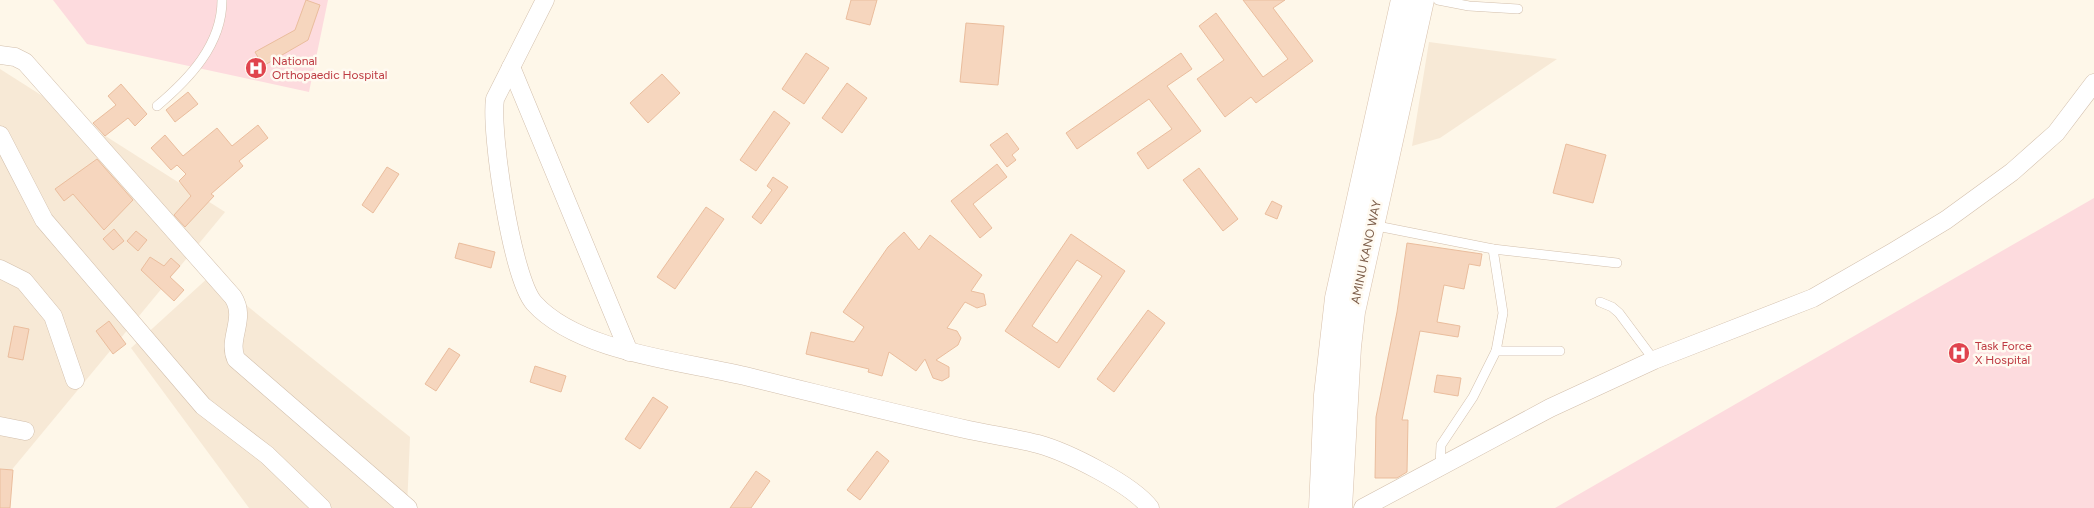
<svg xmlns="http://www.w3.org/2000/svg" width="2094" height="508" viewBox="0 0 2094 508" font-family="Figtree,sans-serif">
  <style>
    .residential { fill: #f7e9d6 }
    .medical { fill: #fddbde }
    .building { fill: #f6d6be; stroke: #eabd9d; fill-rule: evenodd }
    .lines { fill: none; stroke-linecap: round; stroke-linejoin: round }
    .service-casing { stroke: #d2bfac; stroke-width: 10 }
    .minor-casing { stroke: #d2bfac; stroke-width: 19 }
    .secondary-casing { stroke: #d8c1ac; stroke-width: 25 }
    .service { stroke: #fff; stroke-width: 9 }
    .minor { stroke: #fff; stroke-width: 18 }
    .secondary { stroke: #fff; stroke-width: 24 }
    .labels { text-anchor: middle; stroke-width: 5; stroke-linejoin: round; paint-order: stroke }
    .health-label { font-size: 12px; fill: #be3a42; stroke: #fffaf1; text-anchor: start }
    .street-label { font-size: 12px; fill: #7c5d49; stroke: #fffaf1 }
  </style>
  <rect width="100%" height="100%" fill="#fef7e9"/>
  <g class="residential">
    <path d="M1429,42L1557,59L1440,138L1412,146Z"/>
    <path d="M0,69L225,212L0,484Z"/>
    <path d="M210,276L410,437L407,508H249L131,348Z"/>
  </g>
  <g class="medical">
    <path d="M53,0H328L309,92L87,44Z"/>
    <path d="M2094,198V508H1555Z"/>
  </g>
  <g class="building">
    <path d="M306,0L320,5L308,40L263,66L255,52L295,30Z"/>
    <path d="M851,0H877L870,25L846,19Z"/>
    <path d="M1243,0H1285L1273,8L1313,61L1256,103L1251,97L1225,117L1197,79L1224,60L1199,26L1216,13L1263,77L1288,59Z"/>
    <path d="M966,23L1004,26L998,85L960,82Z"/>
    <path d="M806,53L829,68L804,104L782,89Z"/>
    <path d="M1181,53L1192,69L1167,86L1201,131L1148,169L1137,153L1172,129L1149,99L1077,149L1066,133Z"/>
    <path d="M662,74L680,93L648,123L630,103Z"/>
    <path d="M847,83L867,98L842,133L822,118Z"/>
    <path d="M121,84L147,114L135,126L128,118L105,136L93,123L116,105L108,96Z"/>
    <path d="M188,92L198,104L175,122L166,110Z"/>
    <path d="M774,111L790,123L756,171L740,160Z"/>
    <path d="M258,125L268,138L239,161L243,166L211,194L214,196L185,227L174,215L191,196L179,181L186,174L177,165L171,170L151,148L165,135L183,156L217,128L232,146Z"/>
    <path d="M1007,133L1019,149L1012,155L1016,160L1007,167L990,145Z"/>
    <path d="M1566,144L1606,155L1593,203L1553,193Z"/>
    <path d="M97,159L133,200L104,230L73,194L64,201L55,189Z"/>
    <path d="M997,164L1007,177L973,204L992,228L980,238L951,201Z"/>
    <path d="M387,167L399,174L373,213L362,205Z"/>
    <path d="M1199,168L1238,219L1223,231L1183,180Z"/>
    <path d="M773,177L788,187L761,224L752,217L772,190L767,186Z"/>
    <path d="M1272,201L1282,206L1277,219L1265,214Z"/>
    <path d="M706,207L724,219L675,289L657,277Z"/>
    <path d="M114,229L124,241L113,250L103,239Z"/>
    <path d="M136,231L147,240L138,251L127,241Z"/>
    <path d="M904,232L919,250L930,235L982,275L971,291L984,294L986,305L977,308L965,302L947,328L957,331L961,338L958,345L936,360L949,367V377L942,381L933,378L925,359L916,371L889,352L882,376L868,372L869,369L806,354L811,332L854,342L864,327L843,312L888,247Z"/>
    <path d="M1071,234L1125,271L1059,368L1005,331ZM1077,260L1102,276L1057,343L1032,326Z"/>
    <path d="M459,243L495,252L491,268L455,258Z"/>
    <path d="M1407,243L1482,254L1480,266L1469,264L1464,289L1444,285L1437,322L1460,326L1458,337L1420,331L1402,420H1408L1407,472L1397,478H1375L1376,417L1397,312Z"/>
    <path d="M150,257L164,266L171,258L180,266L170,277L184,290L174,301L141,270Z"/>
    <path d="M1148,310L1165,323L1114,392L1097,379Z"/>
    <path d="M109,321L126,344L113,354L96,331Z"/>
    <path d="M14,326L29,329L23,360L8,357Z"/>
    <path d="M449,348L460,355L436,391L425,384Z"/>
    <path d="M535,366L566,376L561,392L530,382Z"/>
    <path d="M1437,375L1461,378L1458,396L1434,392Z"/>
    <path d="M653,397L668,407L640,449L625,439Z"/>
    <path d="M877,451L889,461L860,500L847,490Z"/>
    <path d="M0,469L13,470L10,508H0Z"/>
    <path d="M756,471L770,481L751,508H730Z"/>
  </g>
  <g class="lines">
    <g class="service-casing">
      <g id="service">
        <path d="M1438,0L1469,6L1518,9"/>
        <path d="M157,106C189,79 222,45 222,0"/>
        <path d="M1372,225L1493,249L1617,263"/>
        <path d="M1493,249L1503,313L1496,351"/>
        <path d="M1600,302L1612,307L1619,313L1654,360"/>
        <path d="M1440,465L1441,445L1473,397L1496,351H1560"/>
      </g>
    </g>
    <g class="minor-casing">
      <g id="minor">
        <path d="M545,0L495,99C490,132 512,278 534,303C579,353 685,361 749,377C823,395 895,414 969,430C992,435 1015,438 1038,444C1067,452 1132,484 1150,508"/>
        <path d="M0,55L15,57L25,62L233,297C247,319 227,338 236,359L408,508"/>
        <path d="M511,67L629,352"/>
        <path d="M0,135L44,220L203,406L267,455L322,508"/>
        <path d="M0,269L24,281L53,316L75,380"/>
        <path d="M0,426L25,431"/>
        <path d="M1363,508L1550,408L1654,360L1813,298L1893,252L1946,220L2012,172L2056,133L2094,83"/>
      </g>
    </g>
    <g class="secondary-casing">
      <g id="secondary">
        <path d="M1321,508L1326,395L1337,298L1403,0"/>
        <path d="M1340,508L1349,347L1353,312L1422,0"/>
      </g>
    </g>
    <use href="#service" class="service"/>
    <use href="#minor" class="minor"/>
    <use href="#secondary" class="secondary"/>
  </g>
  <defs>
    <g id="hospital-disc" transform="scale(1.125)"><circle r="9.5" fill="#e0444e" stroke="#fffaf1"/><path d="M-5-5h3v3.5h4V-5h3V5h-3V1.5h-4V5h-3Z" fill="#fff"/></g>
  </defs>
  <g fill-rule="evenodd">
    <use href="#hospital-disc" x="256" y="68"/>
    <use href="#hospital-disc" x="1959" y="353"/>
  </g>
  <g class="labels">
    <g class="health-label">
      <text x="272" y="65">National<tspan x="272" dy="14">Orthopaedic Hospital</tspan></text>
      <text x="1975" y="350">Task Force<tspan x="1975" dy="14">X Hospital</tspan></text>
    </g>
    <g class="street-label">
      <text transform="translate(1366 252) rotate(-78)" y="4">AMINU KANO WAY</text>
    </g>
  </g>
</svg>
